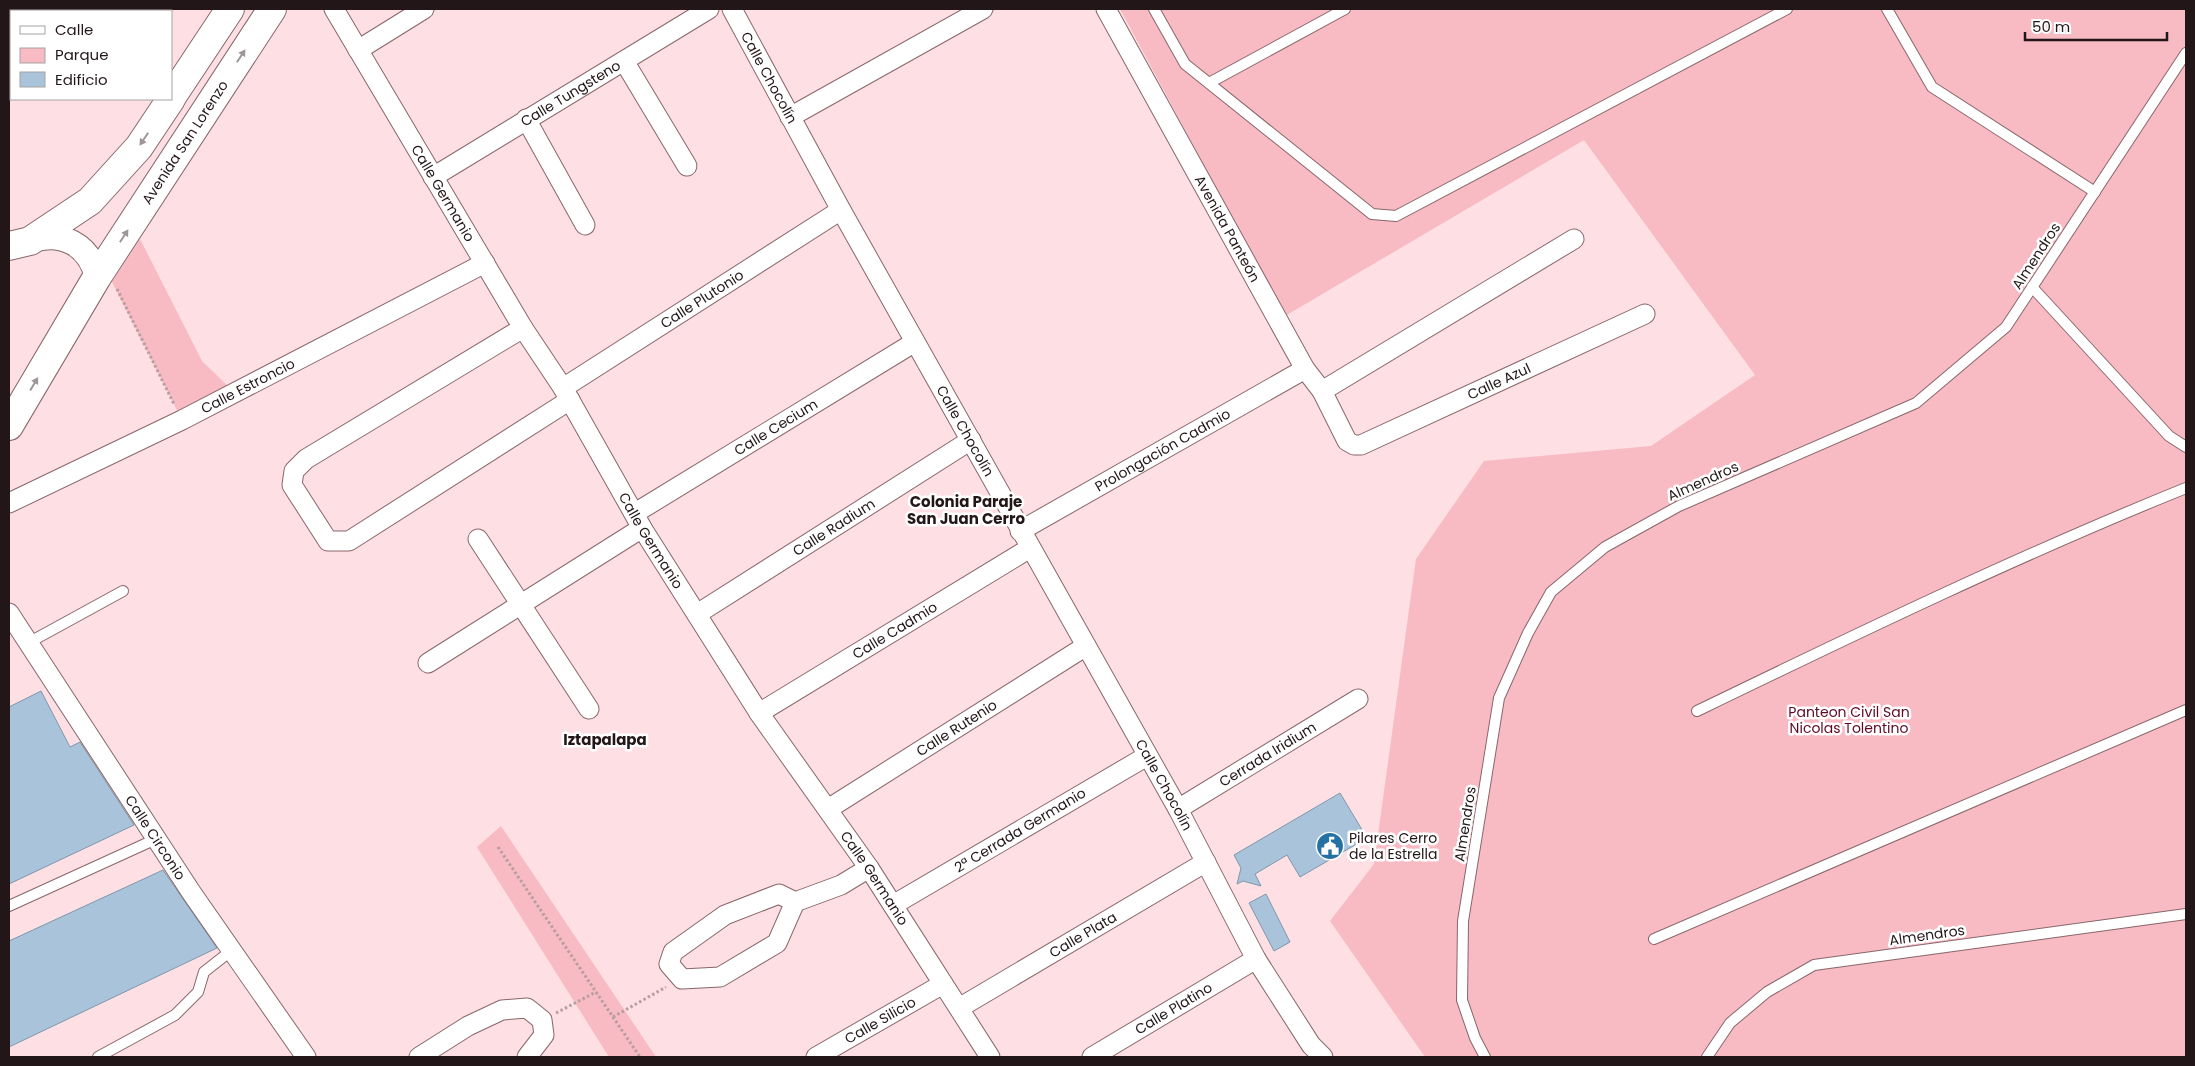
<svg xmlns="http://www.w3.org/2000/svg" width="2195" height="1066" viewBox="0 0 2195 1066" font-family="Poppins,sans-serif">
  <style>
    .green { fill: #f8bac3 }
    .building { fill: #a9c4da; stroke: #7d97ac }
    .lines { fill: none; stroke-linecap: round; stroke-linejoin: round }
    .service-casing { stroke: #88676b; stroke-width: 12 }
    .minor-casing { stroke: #88676b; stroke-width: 21 }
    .tertiary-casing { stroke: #88676b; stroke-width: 26 }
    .secondary-casing { stroke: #88676b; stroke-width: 30 }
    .path { stroke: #b79ea1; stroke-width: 3; stroke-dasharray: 2.5 2.5; stroke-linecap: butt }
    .service { stroke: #fff; stroke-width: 10 }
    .minor { stroke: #fff; stroke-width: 19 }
    .tertiary { stroke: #fff; stroke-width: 24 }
    .secondary { stroke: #fff; stroke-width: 28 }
    .oneway { fill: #9c9697 }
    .labels { text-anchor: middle; stroke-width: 5; stroke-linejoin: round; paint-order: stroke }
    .street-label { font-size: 14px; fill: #231618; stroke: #fff }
    .park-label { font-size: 14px; fill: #5f0925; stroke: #fff }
    .poi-label { font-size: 14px; fill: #231618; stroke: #fff; text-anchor: start }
    .neighbourhood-label { font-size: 15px; font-weight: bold; fill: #231618; stroke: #fff }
  </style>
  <rect width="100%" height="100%" fill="#fedfe3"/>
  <g class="green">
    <path d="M1120,9H2186V1057H1425L1330,921L1374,864L1416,559L1484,461L1651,446L1755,375L1584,140L1285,316Z"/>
    <path d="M140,239L202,361L236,394L182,420L112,282Z"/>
    <path d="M501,826L656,1057H609L477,847Z"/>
  </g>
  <g class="building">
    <path d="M41,691L70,747L80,742L134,825L9,884V707Z"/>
    <path d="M1340,793L1367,838L1300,877L1287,855L1255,874L1261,886L1243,881L1237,884L1241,868L1234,855Z"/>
    <path d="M163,870L217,948L9,1047V941Z"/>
    <path d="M1266,894L1290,942L1274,951L1249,903Z"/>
  </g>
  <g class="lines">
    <g class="service-casing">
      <g id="service">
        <path d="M1154,9L1185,64L1372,214L1396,216L1787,9"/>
        <path d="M1887,9L1932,87L2095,192"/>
        <path d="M1209,83L1345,9"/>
        <path d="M2032,287L2169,436L2186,447"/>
        <path d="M28,643L123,591"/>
        <path d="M1697,711C1858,633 2020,555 2186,488"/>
        <path d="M9,906L156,839"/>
        <path d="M1654,939L2186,710"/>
        <path d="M98,1057L175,1015L198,992L204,972L232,950"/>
        <path d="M1485,1057L1475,1038L1462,1000L1463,921L1499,698L1528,633L1551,592L1605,547L1679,506L1916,403L2006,327L2186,53"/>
        <path d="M1707,1057L1730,1023L1767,992L1814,965L2186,914"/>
      </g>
    </g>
    <g class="minor-casing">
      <g id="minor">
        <path id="s1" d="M334,9L523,328L563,388L642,528L759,713L869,868L990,1057"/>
        <path id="s2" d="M732,9L841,210L1178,809L1256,959L1311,1045L1323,1057"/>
        <path id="s3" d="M1106,9L1305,369L1322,391L1347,441L1354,445H1361L1645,314"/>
        <path d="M358,50L424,9"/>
        <path d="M624,61L687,166"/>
        <path d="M790,117L983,9"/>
        <path d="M526,119L585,225"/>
        <path id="s4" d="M433,177L709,9"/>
        <path d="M523,328L306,459L294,471L292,485L328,541H349L570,400"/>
        <path id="s5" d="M563,388L841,210"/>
        <path d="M1322,391L1574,239"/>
        <path id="s6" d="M9,503L182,420L485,263"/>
        <path id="s7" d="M635,513L915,342"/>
        <path id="s8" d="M1020,531L1305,369"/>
        <path d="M478,539L589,709"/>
        <path id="s9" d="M9,613L191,892L306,1057"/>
        <path id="s10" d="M697,614L971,440"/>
        <path d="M428,663L642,528"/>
        <path id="s11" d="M759,713L1030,548"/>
        <path id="s12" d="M828,809L1086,646"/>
        <path id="s13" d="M1178,809L1358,699"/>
        <path d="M795,902L779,894L725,915L673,952L669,964L682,979L720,977L777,943L795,902L841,885L869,868"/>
        <path d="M893,905L1147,756"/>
        <path id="s14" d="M959,1008L1206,862"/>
        <path d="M419,1057L468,1026L502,1010L527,1008L542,1020L544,1035L527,1057"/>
        <path id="s15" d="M816,1057L943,984"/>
        <path id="s16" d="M1092,1057L1256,959"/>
      </g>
    </g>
    <g class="tertiary-casing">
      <path id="tertiary" d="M30,241C61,230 89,244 97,277"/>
    </g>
    <g class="secondary-casing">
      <g id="secondary">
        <path d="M171,98L230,9"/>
        <path d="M9,246L30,241L90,201L139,147L171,99"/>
        <path id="s17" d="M9,426L97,277L272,9"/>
      </g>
    </g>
    <g class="path">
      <path d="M117,289L174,404"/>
      <path d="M498,847L640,1057"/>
      <path d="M556,1013L596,992"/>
      <path d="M613,1017L666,987"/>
    </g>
    <use href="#service" class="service"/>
    <use href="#minor" class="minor"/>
    <use href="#tertiary" class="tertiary"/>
    <use href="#secondary" class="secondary"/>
  </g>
  <defs><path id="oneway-solid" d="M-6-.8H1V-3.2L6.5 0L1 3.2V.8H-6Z" transform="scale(1.25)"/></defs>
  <g class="oneway">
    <use href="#oneway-solid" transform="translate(241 56) rotate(-57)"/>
    <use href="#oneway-solid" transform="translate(144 139) rotate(124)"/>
    <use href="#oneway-solid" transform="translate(124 236) rotate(-57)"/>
    <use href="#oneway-solid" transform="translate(34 384) rotate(-59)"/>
  </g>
  <defs>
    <g id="civic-disc" transform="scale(1.4375)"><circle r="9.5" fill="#2571a4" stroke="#fff"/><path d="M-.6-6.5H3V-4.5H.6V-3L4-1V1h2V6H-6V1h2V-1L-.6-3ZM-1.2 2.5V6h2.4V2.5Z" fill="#fff"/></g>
  </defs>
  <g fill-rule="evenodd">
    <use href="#civic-disc" x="1330" y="846"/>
  </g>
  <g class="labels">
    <g class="street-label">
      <text dy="5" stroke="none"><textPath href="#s2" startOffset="78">Calle Chocolín</textPath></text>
      <text dy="5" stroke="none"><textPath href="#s4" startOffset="161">Calle Tungsteno</textPath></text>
      <text dy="5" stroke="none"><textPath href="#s17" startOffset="334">Avenida San Lorenzo</textPath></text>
      <text dy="5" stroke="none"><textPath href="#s1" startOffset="214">Calle Germanio</textPath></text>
      <text dy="5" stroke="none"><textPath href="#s3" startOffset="251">Avenida Panteón</textPath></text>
      <text transform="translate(2036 256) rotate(-57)" y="5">Almendros</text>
      <text dy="5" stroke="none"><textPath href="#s5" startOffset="165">Calle Plutonio</textPath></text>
      <text dy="5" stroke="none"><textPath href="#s3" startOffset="662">Calle Azul</textPath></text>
      <text dy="5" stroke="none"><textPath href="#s6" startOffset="266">Calle Estroncio</textPath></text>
      <text dy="5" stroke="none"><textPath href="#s7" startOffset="165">Calle Cecium</textPath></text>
      <text dy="5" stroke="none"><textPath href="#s2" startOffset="482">Calle Chocolín</textPath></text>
      <text dy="5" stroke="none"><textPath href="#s8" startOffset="164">Prolongación Cadmio</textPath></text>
      <text transform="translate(1703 481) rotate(-24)" y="5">Almendros</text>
      <text dy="5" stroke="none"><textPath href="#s10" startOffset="162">Calle Radium</textPath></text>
      <text dy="5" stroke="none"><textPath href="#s1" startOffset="619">Calle Germanio</textPath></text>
      <text dy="5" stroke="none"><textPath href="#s11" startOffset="159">Calle Cadmio</textPath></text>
      <text dy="5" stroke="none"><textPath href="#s12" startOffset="152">Calle Rutenio</textPath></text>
      <text dy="5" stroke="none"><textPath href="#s13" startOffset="105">Cerrada Iridium</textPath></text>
      <text dy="5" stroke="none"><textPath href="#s2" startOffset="888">Calle Chocolín</textPath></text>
      <text transform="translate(1465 824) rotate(-81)" y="5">Almendros</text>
      <text transform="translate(1020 830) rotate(-31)" y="5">2ª Cerrada Germanio</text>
      <text dy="5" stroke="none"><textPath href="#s9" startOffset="268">Calle Circonio</textPath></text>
      <text dy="5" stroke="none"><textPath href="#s1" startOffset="1024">Calle Germanio</textPath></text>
      <text dy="5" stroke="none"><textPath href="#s14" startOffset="144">Calle Plata</textPath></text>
      <text transform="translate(1927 935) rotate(-8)" y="5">Almendros</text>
      <text dy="5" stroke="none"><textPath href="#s16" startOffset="95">Calle Platino</textPath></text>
      <text dy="5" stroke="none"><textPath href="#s15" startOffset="74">Calle Silicio</textPath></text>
    </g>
    <g class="park-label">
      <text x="1849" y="717">Panteon Civil San<tspan x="1849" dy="16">Nicolas Tolentino</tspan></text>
    </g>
    <g class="poi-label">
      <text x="1349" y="843">Pilares Cerro<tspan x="1349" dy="16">de la Estrella</tspan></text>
    </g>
    <g class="neighbourhood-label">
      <text x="966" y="507">Colonia Paraje<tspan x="966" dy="17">San Juan Cerro</tspan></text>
      <text x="605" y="745">Iztapalapa</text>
    </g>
  </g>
  <rect width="2195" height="1066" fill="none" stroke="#231618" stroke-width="20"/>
  <rect x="10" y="10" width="162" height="90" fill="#ffffff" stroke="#a7a2a3"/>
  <rect x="20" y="26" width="25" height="8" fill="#ffffff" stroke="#a7a2a3"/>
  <text x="55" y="35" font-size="15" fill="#231618">Calle</text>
  <rect x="20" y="48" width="25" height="15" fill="#f8bac3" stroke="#a7a2a3"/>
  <text x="55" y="60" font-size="15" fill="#231618">Parque</text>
  <rect x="20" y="72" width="25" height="15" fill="#a9c4da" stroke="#a7a2a3"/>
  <text x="55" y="85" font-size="15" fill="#231618">Edificio</text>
  <path d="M2025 32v8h142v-8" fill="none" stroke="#231618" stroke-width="2.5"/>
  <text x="2032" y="32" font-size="15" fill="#231618" stroke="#ffffff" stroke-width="4" paint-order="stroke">50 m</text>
</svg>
